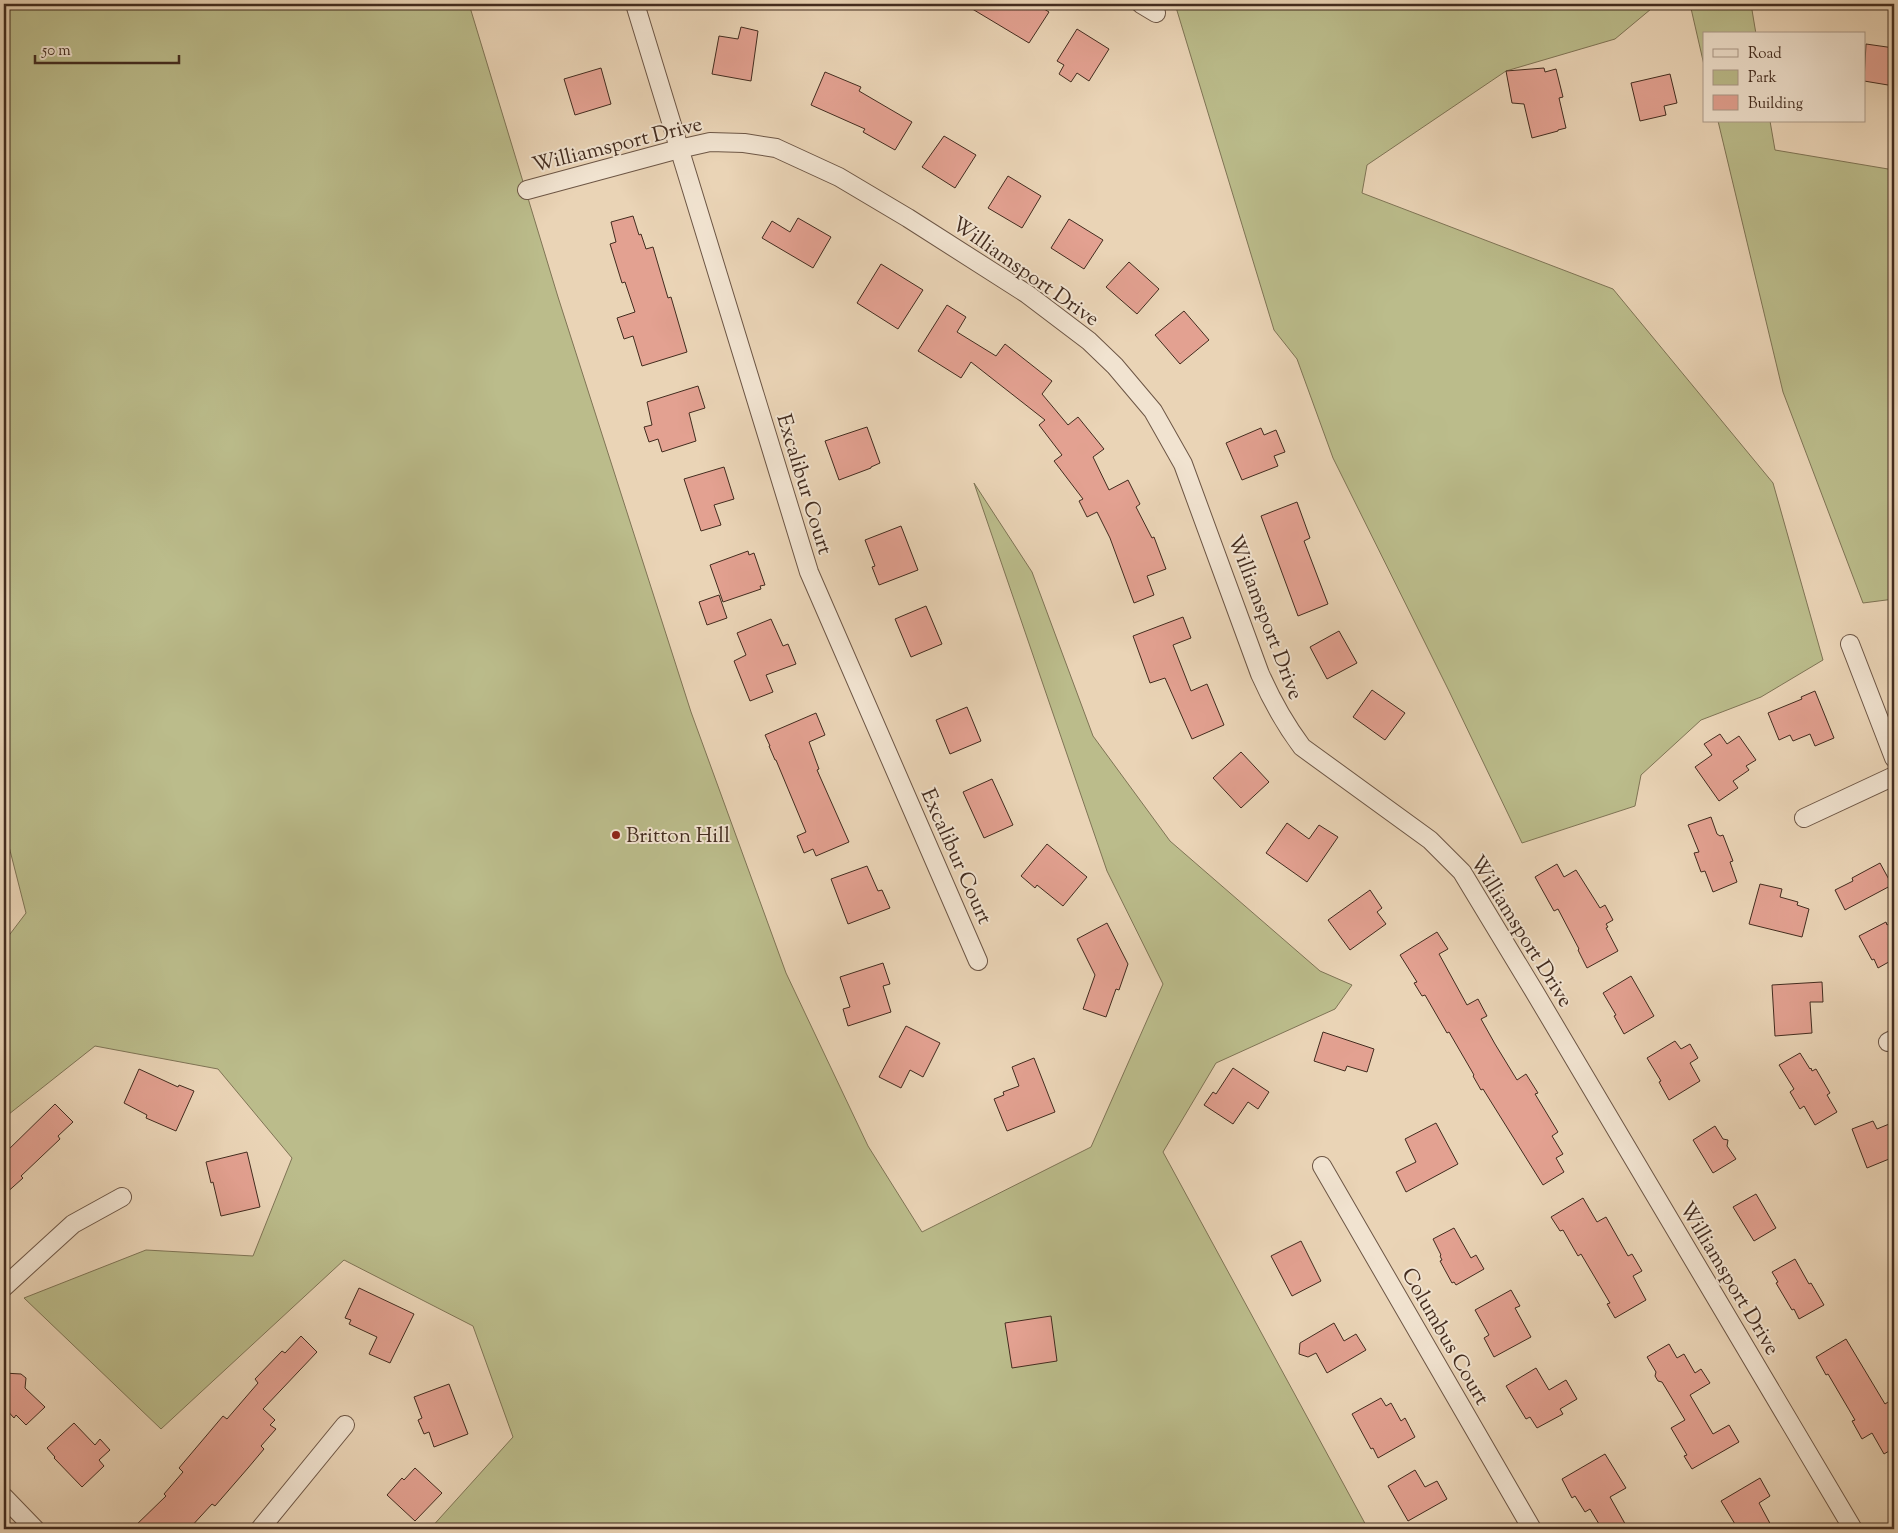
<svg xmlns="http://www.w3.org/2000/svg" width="1898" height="1533" viewBox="0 0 1898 1533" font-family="'Sorts Mill Goudy',serif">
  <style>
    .green { fill: #bbbc8b; stroke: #7f7455 }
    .building { fill: #e3a191; stroke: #432c1f }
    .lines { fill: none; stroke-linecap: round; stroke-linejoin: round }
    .minor-casing { stroke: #6d5645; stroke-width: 20 }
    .minor { stroke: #f1e3d0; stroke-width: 18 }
    .poi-dot { fill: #8f2418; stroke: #f1e3d0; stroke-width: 2 }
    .labels { text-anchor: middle; stroke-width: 4; stroke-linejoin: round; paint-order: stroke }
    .street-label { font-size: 21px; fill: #432c1f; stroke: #f1e3d0 }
    .poi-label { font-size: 21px; fill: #432c1f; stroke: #f1e3d0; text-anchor: start }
  </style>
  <rect width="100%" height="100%" fill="#ead4b6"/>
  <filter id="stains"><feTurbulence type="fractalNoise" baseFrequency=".004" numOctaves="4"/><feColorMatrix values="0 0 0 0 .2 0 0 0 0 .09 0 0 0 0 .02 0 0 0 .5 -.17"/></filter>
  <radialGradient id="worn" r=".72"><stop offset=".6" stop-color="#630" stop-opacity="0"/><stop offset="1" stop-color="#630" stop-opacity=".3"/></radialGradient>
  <g class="green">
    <path d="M4,4H469L558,297L691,712L786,973L868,1146L922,1232L1091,1147L1163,984L1107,871L974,483L1032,572L1093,736L1170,841L1320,971L1352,985L1335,1009L1216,1063L1163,1152L1368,1529H430L513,1437L473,1326L344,1260L161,1429L24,1298L146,1250L253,1256L292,1158L218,1069L95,1046L4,1118V942L26,913L4,827Z"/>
    <path d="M1175,4H1657L1615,39L1506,71L1367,165L1362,193L1613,289L1773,483L1823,660L1761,697L1701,720L1641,775L1635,806L1522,843L1449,691L1333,458L1297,359L1274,330Z"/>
    <path d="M1690,4H1751L1756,34H1704V65Z"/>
    <path d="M1718,121H1770L1775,150L1894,170V599L1863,603L1783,392Z"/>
  </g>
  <g class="building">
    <path d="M964,4H1036L1049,12L1029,43Z"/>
    <path d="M741,27L758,31L751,81L712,74L719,36L738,39Z"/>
    <path d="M1077,29L1109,49L1089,81L1077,73L1071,82L1059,74L1064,65L1057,61Z"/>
    <path d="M1866,44L1894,48V86L1864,81Z"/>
    <path d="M601,68L611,104L575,115L564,79Z"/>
    <path d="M1544,68L1545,72L1556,69L1563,97L1559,98L1566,128L1558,130V131L1532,138L1524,104L1512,103L1506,71Z"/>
    <path d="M825,72L861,87L859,91L912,122L895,150L863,132L865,129L811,105Z"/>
    <path d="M1670,74L1677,103L1664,106L1666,115L1640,121L1631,83Z"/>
    <path d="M944,136L976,155L955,188L922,167Z"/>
    <path d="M1008,176L1041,196L1022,228L988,208Z"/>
    <path d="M633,216L639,235L641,234L646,249L653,247L668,298L671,297L687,352L642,366L633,336L624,339L617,318L635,312L625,282L622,283L610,244L616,242L611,222Z"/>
    <path d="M798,218L831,237L813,268L762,238L772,221L790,232Z"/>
    <path d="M1069,219L1103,240L1084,269L1051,248Z"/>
    <path d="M1129,262L1159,289L1137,314L1106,287Z"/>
    <path d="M881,264L923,290L898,329L857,303Z"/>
    <path d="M947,305L966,317L957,332L996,356L1005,344L1052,381L1042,394L1068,425L1078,417L1104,449L1093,457L1109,490L1128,480L1140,504L1136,507L1152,538L1154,537L1166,569L1147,576L1154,595L1134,603L1110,538L1097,512L1087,517L1079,501L1083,499L1054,461L1062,455L1039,425L1045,420L971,362L961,378L918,351Z"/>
    <path d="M1184,311L1209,340L1180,364L1155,335Z"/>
    <path d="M698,386L705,408L689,413L696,441L662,452L658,439L649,442L644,427L652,425L647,402Z"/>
    <path d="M867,427L880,463L871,467V468L839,480L825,441Z"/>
    <path d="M1261,428L1264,435L1276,430L1285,452L1274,456L1278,466L1242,480L1226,443Z"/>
    <path d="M724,467L734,499L714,505L721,525L701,531L684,479Z"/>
    <path d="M1297,502L1310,538L1304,541L1328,604L1298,616L1261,516Z"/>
    <path d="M901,526L918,570L879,585L872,567L875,566L865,540Z"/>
    <path d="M748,551L749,555L754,553L765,585L760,586L761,589L723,602L710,565Z"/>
    <path d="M719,595L727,618L707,625L699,602Z"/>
    <path d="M926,606L942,644L911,657L895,619Z"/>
    <path d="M1183,617L1191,638L1173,645L1191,691L1207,684L1224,725L1192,739L1165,678L1150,683L1133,636Z"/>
    <path d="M771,619L783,646L788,644L796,664L766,675L773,692L750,701L734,661L746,655L737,633Z"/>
    <path d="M1339,631L1357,663L1327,679L1310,647Z"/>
    <path d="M1372,690L1405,713L1385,740L1353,717Z"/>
    <path d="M1815,691L1834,738L1815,746L1810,734L1793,741L1790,735L1779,740L1768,713L1802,699L1801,697Z"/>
    <path d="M967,707L981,741L950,754L936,720Z"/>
    <path d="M816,713L825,735L809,742L819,769L817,770L849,842L816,856L813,849L804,853L797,836L806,832L776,760H775L769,746H770L765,735Z"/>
    <path d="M1720,734L1727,744L1739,736L1756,760L1746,766L1749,770L1733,781L1738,788L1719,801L1695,767L1712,755L1704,744Z"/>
    <path d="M1241,752L1269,782L1241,808L1213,778Z"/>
    <path d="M992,779L1013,825L984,838L963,792Z"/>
    <path d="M1711,817L1717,834L1720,836L1723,835L1733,861L1730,862L1737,882L1713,892L1705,871L1701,872L1694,853L1699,852L1688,825Z"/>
    <path d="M1287,823L1309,839L1319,825L1338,837L1307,882L1266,853Z"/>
    <path d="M1047,844L1087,877L1063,906L1037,885L1035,888L1021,876Z"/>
    <path d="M1880,863L1892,885L1845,910L1835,890L1853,881L1852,878Z"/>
    <path d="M1557,864L1564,877L1576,870L1600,908L1605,905L1613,920L1606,924L1608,927L1606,928L1618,951L1587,968L1578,950L1579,949L1558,909L1554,911L1535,877Z"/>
    <path d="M867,866L878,891L882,890L890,908L848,924L831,879Z"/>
    <path d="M1760,884L1782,889L1780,897L1798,902L1797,905L1809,909L1802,937L1749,924Z"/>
    <path d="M1370,890L1382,908L1377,912L1386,924L1350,950L1328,920Z"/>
    <path d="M1894,921V959L1878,968L1874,959L1872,960L1859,936L1886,922L1887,925Z"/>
    <path d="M1107,923L1128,964L1119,990L1116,989L1106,1017L1083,1009L1095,975L1077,939Z"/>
    <path d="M1437,932L1448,949L1439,954L1467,1005L1478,999L1487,1016L1481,1019L1495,1044L1517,1080L1526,1074L1538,1093L1535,1094L1558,1132L1552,1136L1563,1154L1556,1158L1564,1172L1543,1185L1483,1089L1481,1090L1473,1076L1474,1075L1449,1032L1447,1033L1425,995L1422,996L1414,983L1417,982L1400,955Z"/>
    <path d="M883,963L890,984L883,986L891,1012L848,1026L843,1009L850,1007L840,977Z"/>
    <path d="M1631,976L1654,1016L1624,1034L1614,1016L1616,1015L1603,993Z"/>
    <path d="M1822,982L1823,1002H1810L1812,1033L1775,1036L1772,985Z"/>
    <path d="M906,1026L940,1043L923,1077L910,1070L901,1088L879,1077Z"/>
    <path d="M1323,1032L1374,1049L1367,1072L1347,1066L1345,1071L1314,1061Z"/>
    <path d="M1675,1041L1681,1049L1690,1044L1698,1058L1690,1063L1700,1081L1669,1100L1659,1082L1661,1081L1647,1058Z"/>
    <path d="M1800,1053L1810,1069L1811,1068L1812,1071L1816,1069L1830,1093L1827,1095L1837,1112L1815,1125L1804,1106L1800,1109L1790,1092L1794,1089L1779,1065Z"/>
    <path d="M1034,1058L1055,1112L1007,1131L994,1099L1004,1095L1003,1092L1019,1086L1012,1067Z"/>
    <path d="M1233,1068L1269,1092L1258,1109L1248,1102L1233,1124L1204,1105L1213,1092L1216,1094Z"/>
    <path d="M139,1069L178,1087L179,1085L194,1091L176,1131L146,1118L147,1115L124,1103Z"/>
    <path d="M55,1104L73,1122L58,1136L60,1139L21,1176L23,1178L4,1195V1154Z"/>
    <path d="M1873,1121L1877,1129L1894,1122V1157L1867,1168L1852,1129Z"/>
    <path d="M1436,1123L1458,1164L1406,1192L1396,1172L1416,1162L1405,1139Z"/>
    <path d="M1715,1126L1723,1139L1728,1140L1727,1146L1736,1159L1713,1173L1693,1140Z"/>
    <path d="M247,1152L260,1207L221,1216L213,1182L211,1183L206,1162Z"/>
    <path d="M1756,1194L1776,1228L1754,1241L1733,1207Z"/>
    <path d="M1583,1198L1597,1222L1606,1217L1628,1256L1632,1254L1642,1271L1633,1276L1646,1300L1615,1318L1607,1304L1610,1303L1581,1254L1578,1256L1563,1230L1560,1231L1551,1217Z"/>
    <path d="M1454,1228L1471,1258L1476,1255L1484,1269L1456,1285L1454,1282L1452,1283L1440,1261L1442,1260L1440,1256L1441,1255L1433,1239Z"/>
    <path d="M1301,1241L1321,1281L1292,1296L1271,1256Z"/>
    <path d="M1795,1259L1809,1284L1811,1283L1824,1305L1799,1319L1794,1309L1792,1310L1776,1283L1778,1282L1772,1272Z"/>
    <path d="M359,1288L414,1314L390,1363L369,1354L377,1337L349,1324L351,1320L345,1318Z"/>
    <path d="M1511,1290L1520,1306L1515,1308L1531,1337L1494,1357L1484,1338L1489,1335L1475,1310Z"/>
    <path d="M1051,1316L1057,1361L1012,1368L1005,1323Z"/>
    <path d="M1334,1323L1344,1341L1356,1334L1366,1350L1327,1373L1316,1353L1308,1357L1299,1354L1300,1343Z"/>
    <path d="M301,1336L317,1352L263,1409L275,1420L270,1425L276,1429L261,1446L264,1449L248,1468L215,1506L212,1504L189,1529H132L166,1496L164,1494L183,1472L179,1468L223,1416L227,1419L258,1383L255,1379L282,1351L285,1353Z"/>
    <path d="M1846,1339L1885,1404L1894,1398V1448L1884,1454L1872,1433L1862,1439L1852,1421L1855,1420L1828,1374L1826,1375L1816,1357Z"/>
    <path d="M1669,1344L1677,1358L1684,1354L1695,1373L1701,1369L1710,1383L1690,1395L1713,1434L1729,1425L1739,1442L1692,1469L1684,1456L1687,1455L1671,1428L1685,1420L1662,1382L1658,1381L1655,1376L1656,1372L1647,1357Z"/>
    <path d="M1536,1368L1549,1390L1566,1380L1577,1399L1560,1409L1563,1414L1537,1428L1530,1417L1526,1419L1506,1386Z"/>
    <path d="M4,1373L21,1374L26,1378L25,1388L45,1407L26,1425L16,1415L14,1418L4,1407Z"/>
    <path d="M449,1384L468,1434L434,1447L429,1432L424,1434L418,1420L422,1418L414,1397Z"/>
    <path d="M1381,1398L1386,1406L1391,1403L1401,1421L1405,1418L1415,1437L1378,1458L1373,1448L1371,1449L1352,1414Z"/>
    <path d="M74,1423L95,1445L100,1439L110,1450L99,1460L104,1466L82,1487L54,1458L55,1457L47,1448Z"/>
    <path d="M1605,1454L1626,1488L1610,1497L1628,1529H1602L1590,1509L1585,1512L1575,1496L1572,1498L1562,1479Z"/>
    <path d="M415,1468L442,1493L415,1521L387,1495L402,1478L404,1480Z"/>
    <path d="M1415,1470L1425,1487L1437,1481L1447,1499L1408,1521L1388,1486Z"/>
    <path d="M1760,1478L1770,1496L1759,1503L1773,1529H1738L1721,1501Z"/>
  </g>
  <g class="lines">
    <g class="minor-casing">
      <g id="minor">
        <path d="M635,4L809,572L978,961"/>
        <path d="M1141,4L1156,13"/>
        <path d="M527,190L679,149L710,142L744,143L776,148L839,177L908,218L1027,294L1089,341L1115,366L1153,411L1183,464L1260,674C1272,701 1284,723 1302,747L1430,840L1462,872L1534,991L1853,1529"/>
        <path d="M1850,644L1894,758"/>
        <path d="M1804,818L1894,776"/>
        <path d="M1888,1042L1894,1039"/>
        <path d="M1322,1166L1532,1529"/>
        <path d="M4,1287L73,1224L122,1197"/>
        <path d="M4,1497L35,1529"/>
        <path d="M260,1529L345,1425"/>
      </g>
    </g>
    <use href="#minor" class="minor"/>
  </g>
  <circle class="poi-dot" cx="616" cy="835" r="5"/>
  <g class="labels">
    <g class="street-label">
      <text transform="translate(617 144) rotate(-14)" y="7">Williamsport Drive</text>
      <text transform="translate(1026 271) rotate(35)" y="7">Williamsport Drive</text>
      <text transform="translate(805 484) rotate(73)" y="7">Excalibur Court</text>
      <text transform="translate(1266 617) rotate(69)" y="7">Williamsport Drive</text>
      <text transform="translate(957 856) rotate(66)" y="7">Excalibur Court</text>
      <text transform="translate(1522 931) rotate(58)" y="7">Williamsport Drive</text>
      <text transform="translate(1730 1278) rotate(59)" y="7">Williamsport Drive</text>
      <text transform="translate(1446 1336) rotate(60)" y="7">Columbus Court</text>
    </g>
    <g class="poi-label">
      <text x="626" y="842">Britton Hill</text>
    </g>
  </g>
  <rect width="1898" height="1533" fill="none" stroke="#ead4b6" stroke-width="20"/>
  <rect x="5" y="5" width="1888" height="1523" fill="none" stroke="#432c1f" stroke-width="2.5"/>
  <rect x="10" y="10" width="1878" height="1513" fill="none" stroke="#432c1f"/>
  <rect x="1703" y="32" width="162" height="90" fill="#f1e3d0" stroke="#ab9a89"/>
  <rect x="1713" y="49" width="25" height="8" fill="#f1e3d0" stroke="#ab9a89"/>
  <text x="1748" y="58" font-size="15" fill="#432c1f">Road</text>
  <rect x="1713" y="70" width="25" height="15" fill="#bbbc8b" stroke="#ab9a89"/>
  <text x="1748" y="82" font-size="15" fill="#432c1f">Park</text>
  <rect x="1713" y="95" width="25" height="15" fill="#e3a191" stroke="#ab9a89"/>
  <text x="1748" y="108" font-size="15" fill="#432c1f">Building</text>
  <path d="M35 55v8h144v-8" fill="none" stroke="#432c1f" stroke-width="2.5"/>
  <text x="42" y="55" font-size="15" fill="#432c1f" stroke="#f1e3d0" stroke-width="4" paint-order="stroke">50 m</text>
  <rect width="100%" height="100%" filter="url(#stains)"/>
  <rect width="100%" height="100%" fill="url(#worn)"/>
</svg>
